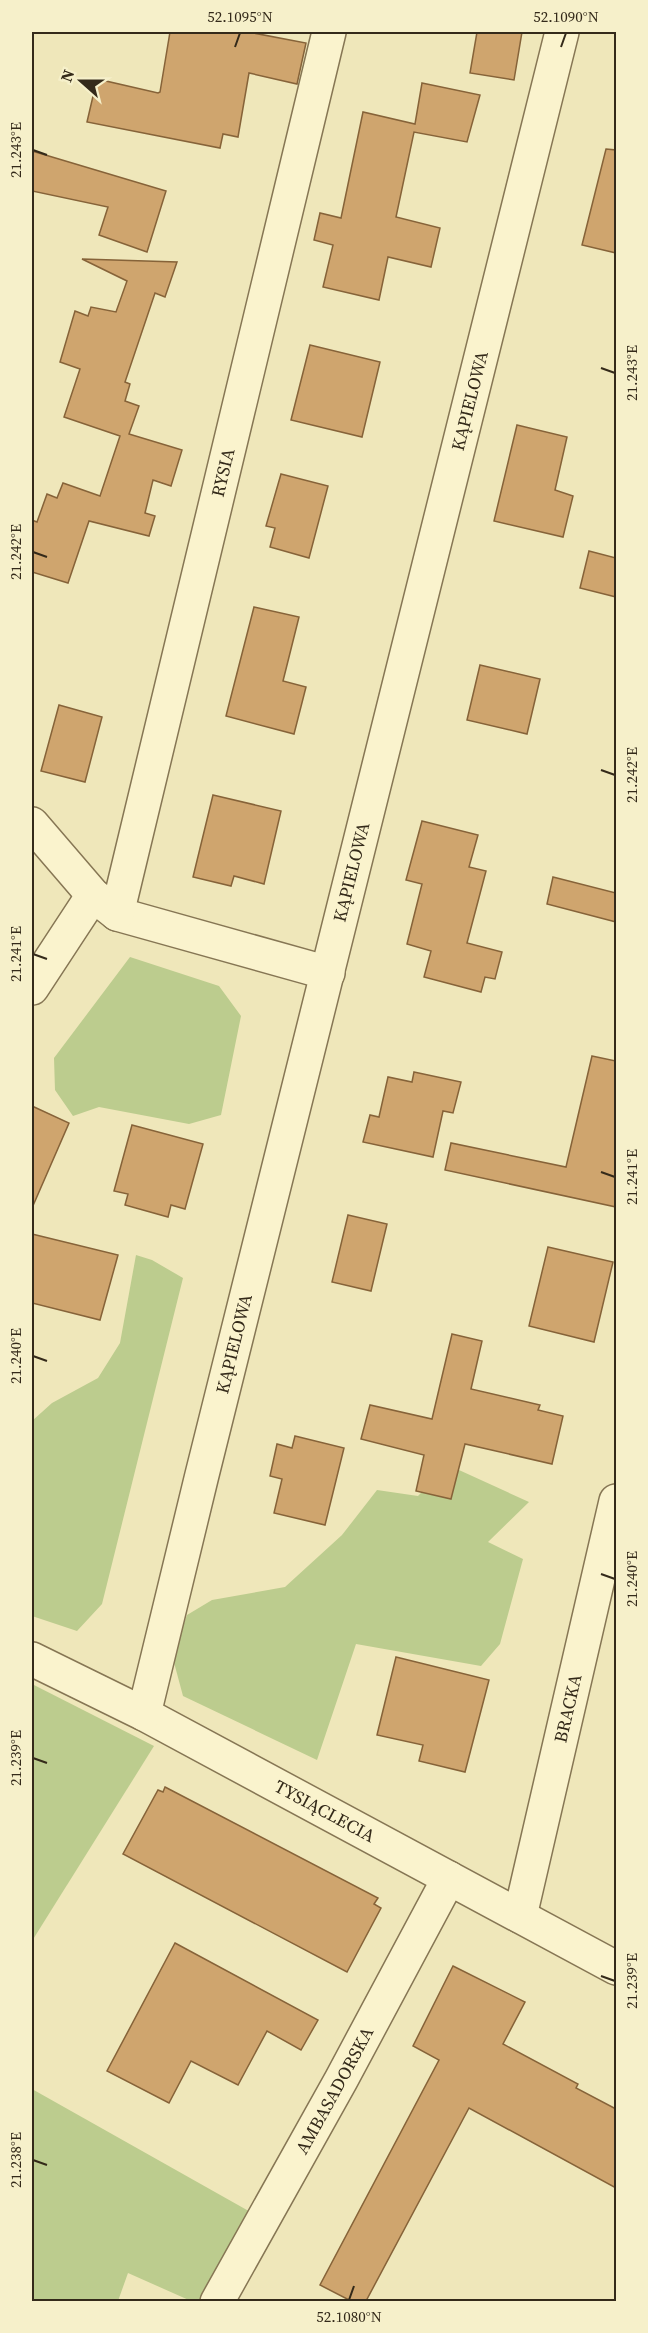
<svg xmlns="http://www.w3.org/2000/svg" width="648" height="2333" viewBox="0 0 648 2333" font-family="'Source Serif 4',serif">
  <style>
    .green { fill: #bccc8e }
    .building { fill: #cfa56e; stroke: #866339; stroke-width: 1.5 }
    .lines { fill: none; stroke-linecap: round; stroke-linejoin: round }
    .minor-casing { stroke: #867654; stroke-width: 36 }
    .minor { stroke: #faf3cd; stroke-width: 33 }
    .ticks { fill: none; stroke: #342a1a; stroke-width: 2 }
    .labels { text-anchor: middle; stroke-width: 4.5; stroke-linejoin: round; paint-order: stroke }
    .street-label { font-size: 18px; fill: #342a1a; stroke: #f6f0ca }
    .neatline { fill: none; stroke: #342a1a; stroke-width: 2 }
    .ticks-label { font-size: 15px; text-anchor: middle; fill: #342a1a }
  </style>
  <rect width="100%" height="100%" fill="#efe7ba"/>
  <g class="green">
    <path d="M130,957L219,986L241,1016L221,1115L189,1124L99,1107L73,1116L55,1090L54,1058Z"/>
    <path d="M136,1255L152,1260L183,1278L102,1604L77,1631L32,1616V1421L52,1403L98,1378L120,1343Z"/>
    <path d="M448,1465L529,1502L488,1542L523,1559L500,1644L481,1666L356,1644L317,1760L183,1696L172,1655L187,1615L212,1600L285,1587L342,1535L377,1490L418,1496Z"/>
    <path d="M32,1684L154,1746L32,1941Z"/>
    <path d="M32,2089L254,2214L210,2301H191L128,2273L118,2301H32Z"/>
  </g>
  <g class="building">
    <path d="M170,32H248L306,43L297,84L249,73L238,137L223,134L220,148L87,122L97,79L158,93L160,92Z"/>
    <path d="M477,32H522L514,80L470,73Z"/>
    <path d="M422,83L480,95L467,142L414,132L396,217L440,228L431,267L388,257L379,300L323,287L333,245L314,240L320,213L341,218L363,112L415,124Z"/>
    <path d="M606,149L616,150V253L582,245Z"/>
    <path d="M32,151L166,191L147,252L99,235L108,207L32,191Z"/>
    <path d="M82,259L177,262L165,297L155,293L125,382L130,384L125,401L139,406L129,434L182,450L171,486L153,480L145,513L155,516L149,536L89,521L68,583L32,572V520L37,522L47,494L57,498L63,483L100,496L120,436L64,417L80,369L60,362L75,311L88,316L91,307L116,312L127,281Z"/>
    <path d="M310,345L380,362L362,437L291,420Z"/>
    <path d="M517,425L567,437L555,490L573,496L563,537L494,521Z"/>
    <path d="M281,474L328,486L309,558L270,547L275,528L266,526Z"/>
    <path d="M589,551L616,558V597L580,588Z"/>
    <path d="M254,607L299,617L283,681L306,687L294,734L226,716Z"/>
    <path d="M480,665L540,679L527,734L467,720Z"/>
    <path d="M59,705L102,717L85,782L41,771Z"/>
    <path d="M213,795L281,811L264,884L234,876L231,886L193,877Z"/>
    <path d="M422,821L478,835L469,867L486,871L467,943L502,952L495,979L485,977L481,992L424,977L431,951L407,944L422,884L406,880Z"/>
    <path d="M553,877L616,893V922L547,904Z"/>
    <path d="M592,1056L616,1061V1207L445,1170L451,1143L566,1167Z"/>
    <path d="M414,1072L461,1082L453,1113L443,1111L433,1157L363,1142L370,1115L379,1117L388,1077L412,1082Z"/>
    <path d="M32,1106L69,1123L32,1208Z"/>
    <path d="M132,1125L203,1144L185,1209L171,1205L168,1217L125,1205L128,1194L114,1191Z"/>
    <path d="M348,1215L387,1224L371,1291L332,1282Z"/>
    <path d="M32,1234L118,1255L100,1320L32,1303Z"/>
    <path d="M548,1247L613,1262L594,1342L529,1326Z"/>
    <path d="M452,1334L482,1341L471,1389L540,1405L538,1410L563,1416L552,1464L465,1444L451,1499L416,1491L424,1455L361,1439L370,1405L432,1419Z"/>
    <path d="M295,1436L344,1448L325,1525L274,1513L282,1479L270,1476L277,1444L292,1448Z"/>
    <path d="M396,1657L489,1680L465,1772L419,1761L423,1745L377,1735Z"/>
    <path d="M165,1787L378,1898L374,1904L381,1908L347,1972L123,1854L158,1790L163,1792Z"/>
    <path d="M175,1943L318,2020L301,2050L267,2031L238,2085L191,2061L169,2103L107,2071Z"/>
    <path d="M453,1966L525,2002L503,2044L578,2084L576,2088L616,2109V2188L469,2108L366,2301H351L320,2285L439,2060L413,2046Z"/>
  </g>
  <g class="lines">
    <g class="minor-casing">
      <g id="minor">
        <path d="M32,824L93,895L117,914L328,973"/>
        <path id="s1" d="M117,914L329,32"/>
        <path d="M32,988L93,895"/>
        <path id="s2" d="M32,1659L144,1714L616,1968"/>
        <path id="s3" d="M144,1714C279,1152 423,592 562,32"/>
        <path id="s4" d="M520,1916L616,1501"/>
        <path id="s5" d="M217,2302L341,2080L449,1878"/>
      </g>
    </g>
    <use href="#minor" class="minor"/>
  </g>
  <path class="ticks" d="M235,47L240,33M561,47L566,33M33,150L47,155M601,368L615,373M33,552L47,557M601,770L615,775M33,954L47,959M601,1172L615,1177M33,1356L47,1361M601,1574L615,1579M33,1758L47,1763M601,1976L615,1981M33,2160L47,2165M349,2300L354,2286"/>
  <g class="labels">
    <g class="street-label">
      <text dy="6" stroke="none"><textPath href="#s3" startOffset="1353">KĄPIELOWA</textPath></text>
      <text dy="6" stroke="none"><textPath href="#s1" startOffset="454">RYSIA</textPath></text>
      <text dy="6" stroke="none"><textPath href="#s3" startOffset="867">KĄPIELOWA</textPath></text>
      <text dy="6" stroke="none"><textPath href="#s3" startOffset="381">KĄPIELOWA</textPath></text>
      <text dy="6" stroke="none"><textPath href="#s4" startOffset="213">BRACKA</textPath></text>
      <text dy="6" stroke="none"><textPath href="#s2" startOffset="330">TYSIĄCLECIA</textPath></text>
      <text dy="6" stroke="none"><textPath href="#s5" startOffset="242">AMBASADORSKA</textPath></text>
    </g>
  </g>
  <rect width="648" height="2333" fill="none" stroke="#f6f0ca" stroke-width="66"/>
  <g transform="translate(81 81) rotate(291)" stroke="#f6f0ca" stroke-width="4.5" paint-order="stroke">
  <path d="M0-4.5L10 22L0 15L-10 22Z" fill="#342a1a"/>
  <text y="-9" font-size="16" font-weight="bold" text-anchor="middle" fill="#342a1a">N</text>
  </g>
  <rect x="33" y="33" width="582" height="2267" class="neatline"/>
  <g class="ticks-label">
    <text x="240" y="22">52.1095°N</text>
    <text x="566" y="22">52.1090°N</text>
    <text transform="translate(16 150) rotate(-90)" y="5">21.243°E</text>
    <text transform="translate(632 373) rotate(-90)" y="5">21.243°E</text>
    <text transform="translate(16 552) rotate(-90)" y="5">21.242°E</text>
    <text transform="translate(632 775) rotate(-90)" y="5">21.242°E</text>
    <text transform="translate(16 954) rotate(-90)" y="5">21.241°E</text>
    <text transform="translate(632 1177) rotate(-90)" y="5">21.241°E</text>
    <text transform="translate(16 1356) rotate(-90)" y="5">21.240°E</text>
    <text transform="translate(632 1579) rotate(-90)" y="5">21.240°E</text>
    <text transform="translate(16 1758) rotate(-90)" y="5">21.239°E</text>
    <text transform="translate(632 1981) rotate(-90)" y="5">21.239°E</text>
    <text transform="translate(16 2160) rotate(-90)" y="5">21.238°E</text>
    <text x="349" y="2322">52.1080°N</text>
  </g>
</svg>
